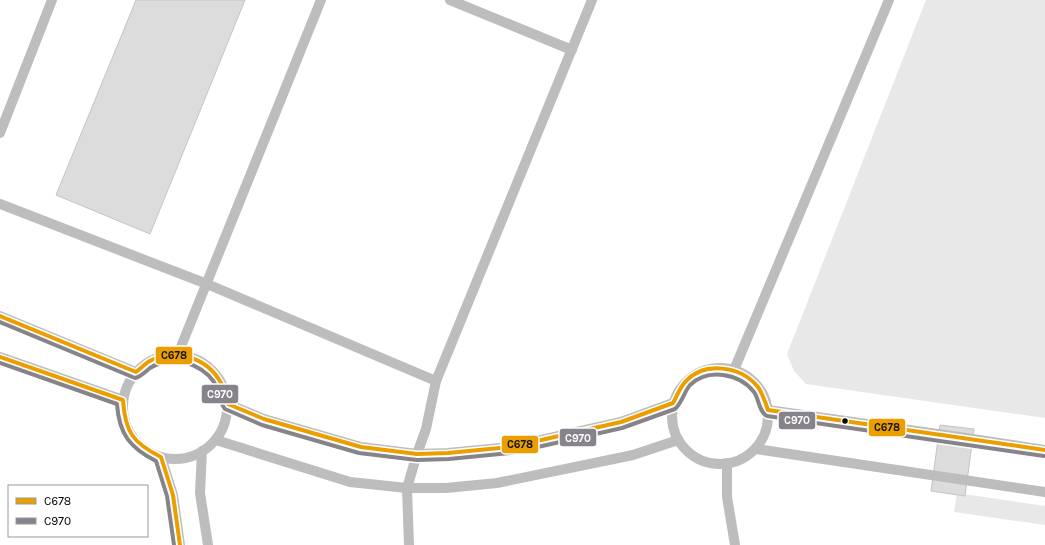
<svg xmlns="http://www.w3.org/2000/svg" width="1045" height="545" viewBox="0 0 1045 545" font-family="Karla,sans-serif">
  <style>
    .green { fill: #e8e8e8 }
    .building { fill: #dcdcdc; stroke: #c4c4c4 }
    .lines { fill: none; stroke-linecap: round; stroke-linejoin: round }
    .lane { stroke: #bdbdbd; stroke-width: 10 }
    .bus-1-casing { stroke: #fff; stroke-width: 7 }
    .bus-2-casing { stroke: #fff; stroke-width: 7 }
    .bus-1 { stroke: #eb9e00; stroke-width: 4 }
    .bus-2 { stroke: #87838a; stroke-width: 4 }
    .bus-dot { fill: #000; stroke: #fff; stroke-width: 1.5 }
    .line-badge { stroke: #fff; stroke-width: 1.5 }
    .badge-label { font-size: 11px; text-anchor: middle; font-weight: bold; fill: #fff }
    .pale-badge-label { font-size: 11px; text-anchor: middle; font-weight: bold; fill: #111 }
  </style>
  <rect width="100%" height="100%" fill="#fff"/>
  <g class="green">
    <path d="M926,0H1045V418L806,384L794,371L787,354Z"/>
    <path d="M957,493L1045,506V525L954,512Z"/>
  </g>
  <g class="building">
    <path d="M136,0H245L150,234L56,195Z"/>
    <path d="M940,425L974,429L965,496L931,491Z"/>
  </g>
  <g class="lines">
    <g class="lane">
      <path d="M450,0L572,50"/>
      <path d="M0,133L52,0"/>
      <path d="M0,204L207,284L436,381"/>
      <path d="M0,316L136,372"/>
      <path d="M178,354L321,0"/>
      <circle cx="175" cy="407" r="52"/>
      <path d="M0,357L123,400"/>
      <circle cx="720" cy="416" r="48"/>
      <path d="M734,370L889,0"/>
      <path d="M228,404L264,419L361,447L417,454L448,453L510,447L621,422L673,403"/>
      <path d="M768,410L966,438L1045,450"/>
      <path d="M216,440L350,482L407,488H446L497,483L633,455L678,440"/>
      <path d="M756,449L1045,492"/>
      <path d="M202,451L200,493L208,545"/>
      <path d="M161,457L173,495L180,545"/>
      <path d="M727,463V497L735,545"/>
      <path d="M409,545L407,488L417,454L426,429L436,381L592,0"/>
    </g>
    <g class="bus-1-casing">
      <g id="bus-1">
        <path d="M0,316L136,372C140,369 144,365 148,362C171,348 203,356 218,378C224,386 226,395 228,404L264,419L361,447L417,454L448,453L510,447L621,422L673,403C677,396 680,387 686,381C705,361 741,366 758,387C763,394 765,402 768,410L1045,450"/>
        <path d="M0,357L123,400C125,432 133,443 161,457L173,495L180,545"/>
      </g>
    </g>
    <g class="bus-2-casing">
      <g id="bus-2">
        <path d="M0,322L135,378C141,377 145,372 150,368C153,366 158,364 161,363C184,357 208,368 218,389C221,396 220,404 225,409L262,425L359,453L417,460L449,459L511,453L622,428L675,409C682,403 684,392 690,385C708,368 739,373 754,392C759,399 759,412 767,416L1044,456"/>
        <path d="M0,363L117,404C119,434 130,448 156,461L167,496L174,545"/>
      </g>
    </g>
    <use href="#bus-1" class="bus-1"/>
    <use href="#bus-2" class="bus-2"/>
  </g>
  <circle class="bus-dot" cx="845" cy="421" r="3.5"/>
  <g class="line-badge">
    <rect x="155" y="346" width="38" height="19" rx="4" fill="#eb9e00"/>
    <rect x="201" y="384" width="38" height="20" rx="4" fill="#87838a"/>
    <rect x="778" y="411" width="38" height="19" rx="4" fill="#87838a"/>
    <rect x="868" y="418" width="38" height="19" rx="4" fill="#eb9e00"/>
    <rect x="559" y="428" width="38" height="19" rx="4" fill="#87838a"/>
    <rect x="501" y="435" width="38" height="19" rx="4" fill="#eb9e00"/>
  </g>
  <g class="badge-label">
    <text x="220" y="398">C970</text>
    <text x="797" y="424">C970</text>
    <text x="578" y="442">C970</text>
  </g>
  <g class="pale-badge-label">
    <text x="174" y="359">C678</text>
    <text x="887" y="431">C678</text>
    <text x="520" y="448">C678</text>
  </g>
  <rect x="8" y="485" width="140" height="52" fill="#ffffff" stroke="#999999"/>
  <rect x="16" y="498" width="20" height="6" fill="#eb9e00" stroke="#999999"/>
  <text x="44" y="505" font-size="12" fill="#000000">C678</text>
  <rect x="16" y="518" width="20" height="6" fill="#87838a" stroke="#999999"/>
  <text x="44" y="525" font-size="12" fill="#000000">C970</text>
</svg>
